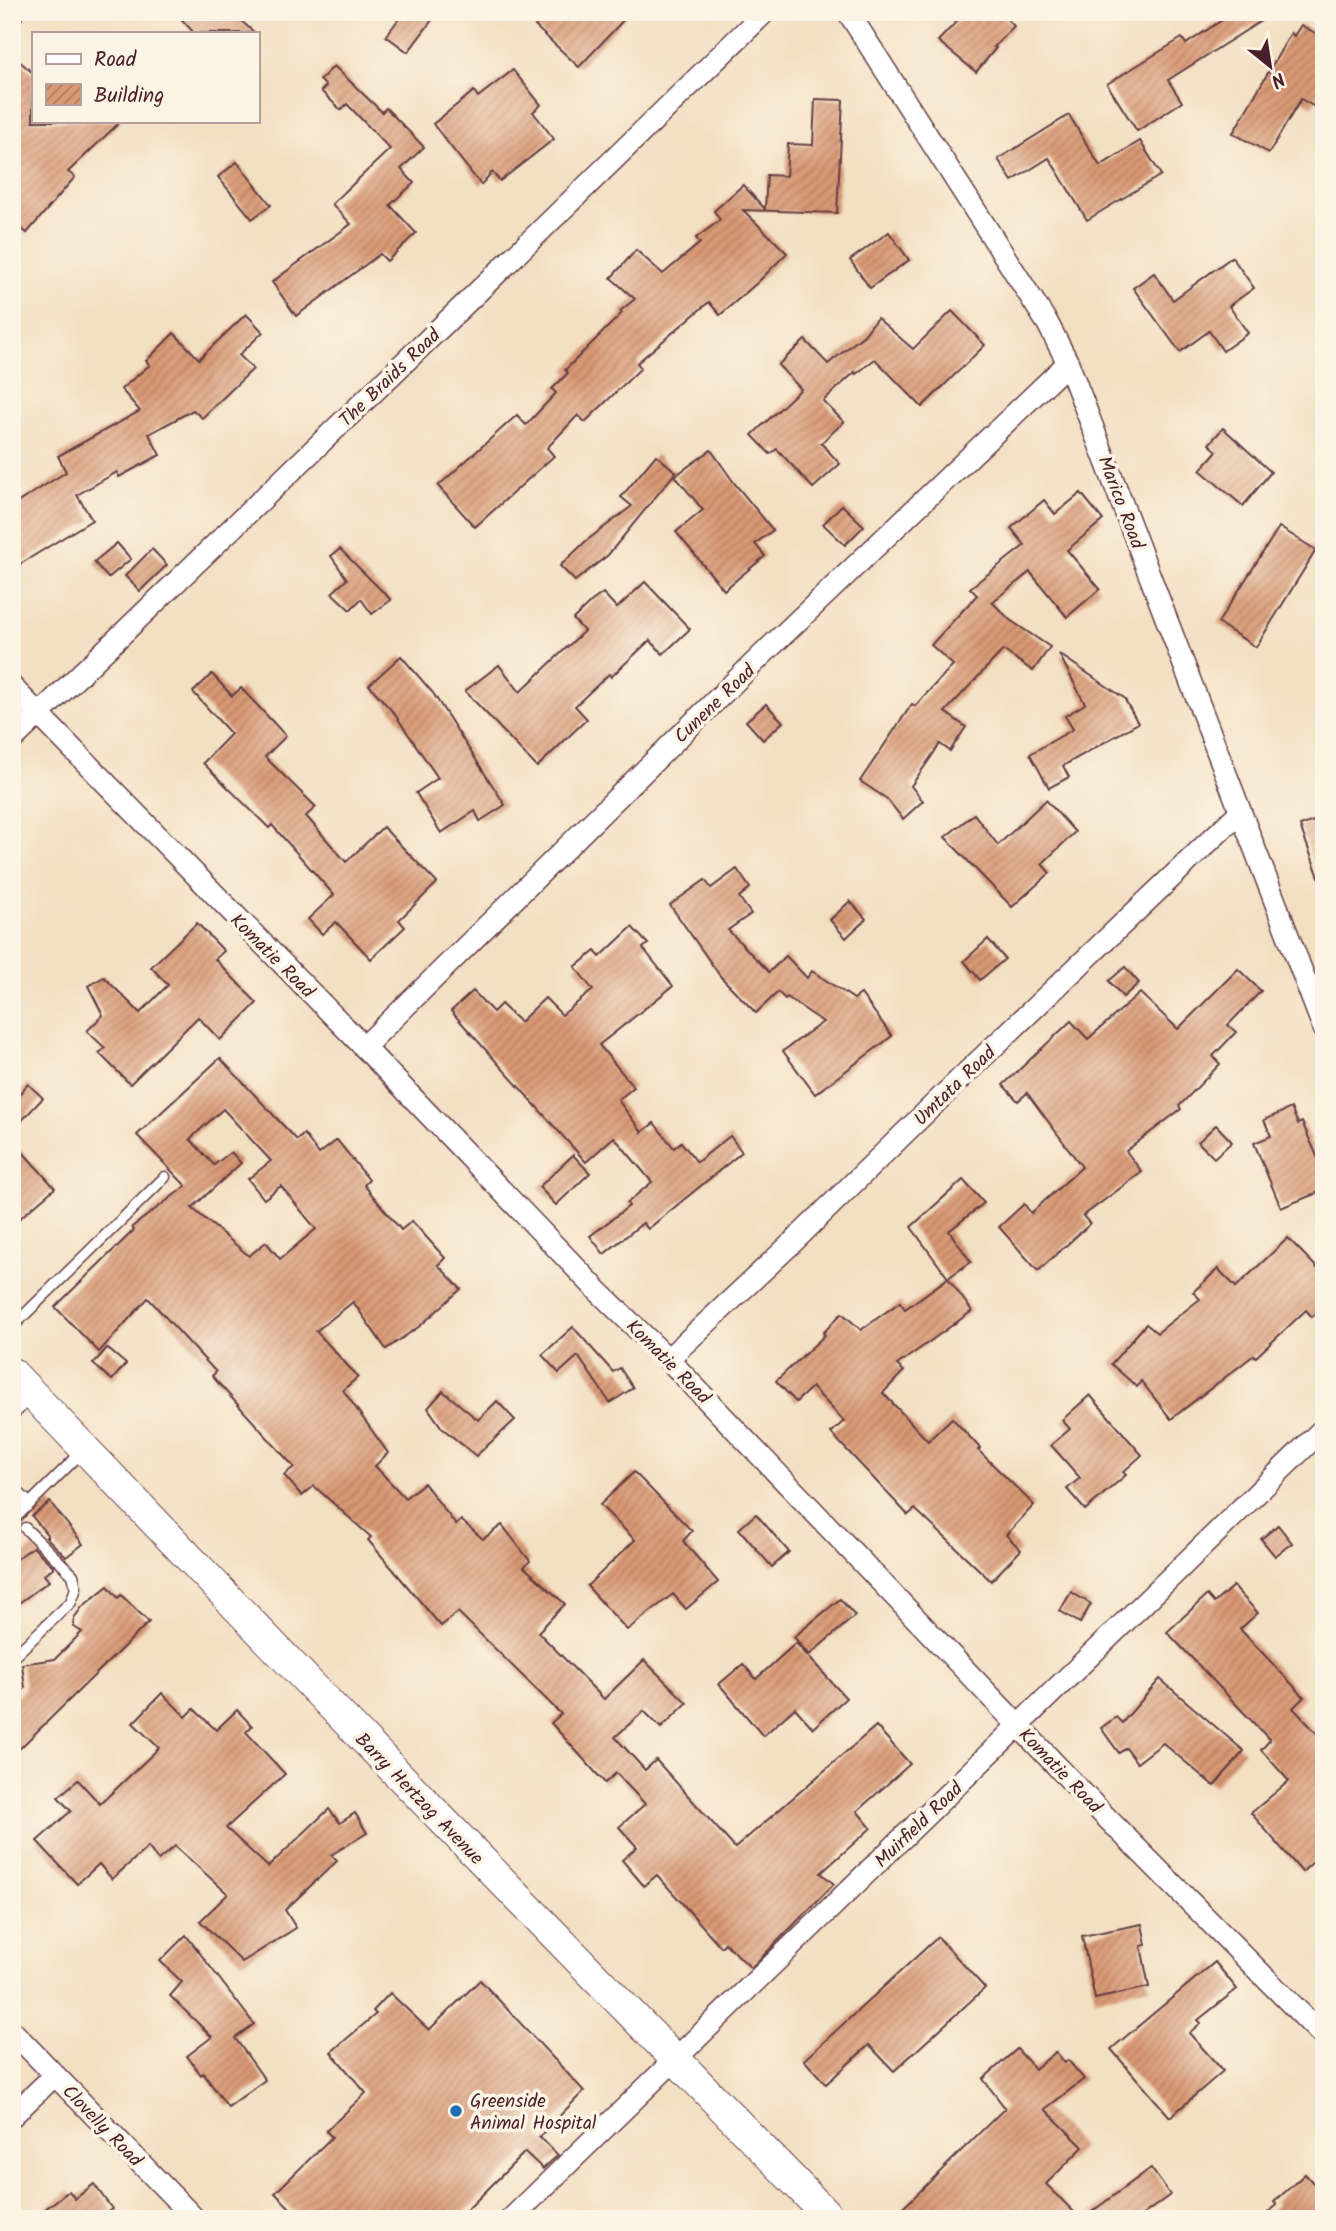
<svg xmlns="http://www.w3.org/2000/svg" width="1336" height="2231" viewBox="0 0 1336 2231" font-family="Kalam,sans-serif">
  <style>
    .building { fill: url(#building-hatch); fill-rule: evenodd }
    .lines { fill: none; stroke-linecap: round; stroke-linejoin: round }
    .lane-casing { stroke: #633c42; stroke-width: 13 }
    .street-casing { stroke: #633c42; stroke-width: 24 }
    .secondary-casing { stroke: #633c42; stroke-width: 32 }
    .lane { stroke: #fff; stroke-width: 10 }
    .street { stroke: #fff; stroke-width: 21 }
    .secondary { stroke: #fff; stroke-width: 30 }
    .poi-dot { fill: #1f6fb2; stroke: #fcf5e5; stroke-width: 2.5 }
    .labels { text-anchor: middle; stroke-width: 7; stroke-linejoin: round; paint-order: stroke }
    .street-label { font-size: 19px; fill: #4a1f2b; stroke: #fcf5e5 }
    .poi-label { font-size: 19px; fill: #4a1f2b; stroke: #fcf5e5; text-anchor: start }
  </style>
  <defs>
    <pattern id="building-hatch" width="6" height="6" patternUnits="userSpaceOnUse" patternTransform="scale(1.75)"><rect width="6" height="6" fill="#d99975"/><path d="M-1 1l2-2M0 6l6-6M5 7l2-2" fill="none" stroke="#b27c60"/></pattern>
  </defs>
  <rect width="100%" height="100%" fill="#fcf5e5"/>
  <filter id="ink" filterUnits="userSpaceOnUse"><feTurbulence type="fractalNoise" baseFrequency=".0143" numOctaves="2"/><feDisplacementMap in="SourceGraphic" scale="14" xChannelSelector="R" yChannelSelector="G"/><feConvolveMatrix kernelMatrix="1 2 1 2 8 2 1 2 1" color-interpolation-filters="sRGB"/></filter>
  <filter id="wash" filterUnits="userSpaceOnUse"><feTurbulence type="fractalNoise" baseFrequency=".00686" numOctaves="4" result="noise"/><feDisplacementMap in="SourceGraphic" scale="28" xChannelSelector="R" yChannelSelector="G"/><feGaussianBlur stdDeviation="1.57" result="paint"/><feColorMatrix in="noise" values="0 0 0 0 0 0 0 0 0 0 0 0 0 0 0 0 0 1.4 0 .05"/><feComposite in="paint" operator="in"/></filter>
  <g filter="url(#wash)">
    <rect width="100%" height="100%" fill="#f3dfc2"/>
    <g id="blocks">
      <g class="building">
        <path d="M175,12H231L255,33H194Z"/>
        <path d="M404,12H438L408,52L386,36Z"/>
        <path d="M547,12H631L579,67L535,26Z"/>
        <path d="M966,12H1000L1014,26L994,47L996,48L976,72L938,41Z"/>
        <path d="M1234,12H1275L1168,80L1182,102L1137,131L1107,84L1182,38L1186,44Z"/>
        <path d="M1301,25L1324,38V87L1313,106L1301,99L1269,153L1233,133L1291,33L1294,36Z"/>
        <path d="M12,55L33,73V121H121L68,172L75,177L27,233L12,221Z"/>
        <path d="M334,66L382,112L386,108L424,147L401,169L414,183L390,205L416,233L387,261L380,254L296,316L272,282L351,224L332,204L390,149L347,104L341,110L321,91L326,86L320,80Z"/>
        <path d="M513,70L541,105L533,112L554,139L500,181L492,172L481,185L433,124L474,91L478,97Z"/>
        <path d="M815,99L843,100L837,213L743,210L787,253L757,283L720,315L709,302L637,363L641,368L585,422L578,415L547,448L554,456L475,527L438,486L517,415L526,425L556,393L552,389L568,373L565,370L622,313L620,311L635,299L611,278L636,250L663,274L700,243L696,238L720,220L714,211L743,185L765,209L767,175L786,176L788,144L813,145Z"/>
        <path d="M1069,115L1100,166L1140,141L1161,175L1087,220L1049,158L1012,181L998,159Z"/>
        <path d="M237,162L271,205L252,219L218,177Z"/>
        <path d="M889,232L909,260L870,288L850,260Z"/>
        <path d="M1232,257L1254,288L1229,306L1248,333L1223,351L1209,331L1180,352L1133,288L1154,273L1173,300Z"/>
        <path d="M952,311L985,345L922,407L875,359L856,374L855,372L823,401L844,422L821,443L840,464L813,488L777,449L770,454L752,435L801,389L778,365L805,340L828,364L864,335L877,318L913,349Z"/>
        <path d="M246,314L263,332L239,355L253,369L202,418L193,410L149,434L160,455L119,477L117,472L77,495L92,520L12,569V506L66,472L58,456L140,411L121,389L150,365L146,361L174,333L199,359Z"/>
        <path d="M1223,428L1271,472L1243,506L1200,470L1217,451L1209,444Z"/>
        <path d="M711,450L735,484L773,530L755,544L765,556L724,590L676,532L703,510L675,476Z"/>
        <path d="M656,455L676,472L608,555L575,581L560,566L586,541L632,506L621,497Z"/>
        <path d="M1081,493L1103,520L1067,550L1100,589L1067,617L1030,572L992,602L1010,620L1050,647L1033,671L1003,650L945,712L966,727L950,751L940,744L911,786L923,801L903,819L887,799L860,781L912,704L915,706L953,665L931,645L977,595L970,588L1025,545L1011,528L1044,500L1055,514Z"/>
        <path d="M842,505L864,526L845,545L823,524Z"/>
        <path d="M1279,527L1316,550L1256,647L1218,623Z"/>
        <path d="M117,543L131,559L108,578L94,562Z"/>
        <path d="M152,549L167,565L140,591L125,576Z"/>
        <path d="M340,549L391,600L372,614L361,599L350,610L332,593L347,579L331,556Z"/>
        <path d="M645,582L690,629L663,654L650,640L611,677L609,674L575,706L587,719L537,767L465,691L499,665L520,692L584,631L573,619L592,601L603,593L617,608Z"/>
        <path d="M1059,654L1124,698L1138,723L1063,766L1069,777L1049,788L1030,754L1073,729L1065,716L1085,704Z"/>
        <path d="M401,656L433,693L505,805L480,821L475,811L441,833L416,793L438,778L394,713L369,685Z"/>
        <path d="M212,674L232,696L241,688L286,736L265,757L316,807L306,816L346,862L383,827L437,883L399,920L405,927L371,959L336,922L322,934L308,919L334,895L272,825L269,828L203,763L231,734L193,692Z"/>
        <path d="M766,704L783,722L763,740L746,721Z"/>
        <path d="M1046,800L1075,832L1042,864L1050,873L1012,907L945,837L974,814L998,845Z"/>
        <path d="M1324,817V884L1322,885L1300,826Z"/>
        <path d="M737,869L750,888L739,897L751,914L728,930L769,972L786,956L807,978L812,971L854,999L861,994L892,1036L815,1094L783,1051L823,1022L787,997L785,999L778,992L756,1013L721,977L670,905L705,880L711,888Z"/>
        <path d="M850,901L866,919L846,938L830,920Z"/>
        <path d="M197,923L224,951L215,959L257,1003L220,1040L198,1017L130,1084L99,1053L105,1048L87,1031L103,1015L88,986L104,977L140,1013L168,985L151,967Z"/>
        <path d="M632,927L648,944L643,948L673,986L599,1045L634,1087L618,1100L642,1132L654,1123L674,1148L681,1142L697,1162L730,1136L742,1152L648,1229L643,1223L604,1254L590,1236L629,1206L627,1203L652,1182L614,1137L586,1162L451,1011L473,991L493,1012L501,1004L520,1022L545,998L562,1015L593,990L575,967L595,951L600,957Z"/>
        <path d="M988,939L1005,959L980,980L964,961Z"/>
        <path d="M1125,967L1139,983L1123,997L1109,981Z"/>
        <path d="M1238,969L1261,991L1228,1025L1236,1032L1213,1056L1220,1064L1179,1106L1181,1109L1126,1151L1142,1172L1083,1216L1090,1224L1038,1271L999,1227L1024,1204L1031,1213L1082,1167L1027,1093L1018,1101L1003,1085L1071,1021L1088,1039L1140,993L1178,1029Z"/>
        <path d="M220,1058L297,1140L304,1134L319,1154L337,1140L369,1180L364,1185L401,1230L412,1221L445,1258L438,1265L461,1289L420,1326L386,1349L353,1302L316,1331L358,1377L343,1390L388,1453L375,1466L405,1498L424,1483L456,1525L461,1520L483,1539L502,1525L530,1561L524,1567L565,1604L538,1632L604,1699L644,1660L687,1703L661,1728L644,1711L615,1737L645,1770L656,1760L735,1848L876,1726L910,1764L857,1811L871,1828L821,1873L834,1884L751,1968L725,1943L721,1947L657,1875L644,1886L622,1860L637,1847L619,1827L645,1804L616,1773L605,1783L551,1723L561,1714L458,1612L441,1626L368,1540L371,1537L314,1486L302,1496L284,1475L294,1467L212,1376L216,1372L148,1298L99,1352L55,1307L134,1230L132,1227L186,1186L137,1135ZM223,1109L271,1161L248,1179L264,1199L281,1186L316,1229L280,1259L266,1242L249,1256L192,1208L241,1163L231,1152L214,1165L190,1139Z"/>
        <path d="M28,1084L43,1098L12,1131V1102Z"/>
        <path d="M1291,1108L1298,1124L1302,1122L1324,1172V1190L1281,1208L1254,1143L1271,1136L1264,1120Z"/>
        <path d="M1216,1125L1232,1142L1214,1158L1198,1142Z"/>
        <path d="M12,1140L55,1188L12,1225Z"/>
        <path d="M573,1155L590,1173L556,1205L539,1187Z"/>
        <path d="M963,1180L984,1203L949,1231L971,1262L948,1278L972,1311L897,1365L904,1371L883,1393L928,1441L952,1418L980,1448L978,1450L1034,1505L1006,1535L1021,1550L991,1581L915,1509L908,1515L831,1433L844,1421L812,1387L796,1402L776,1381L825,1335L823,1333L842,1313L861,1330L900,1302L905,1309L948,1278L911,1227Z"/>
        <path d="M1288,1238L1324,1275V1306L1312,1317L1306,1310L1256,1357L1254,1355L1171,1419L1141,1381L1137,1387L1111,1364L1146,1324L1157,1333L1200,1299L1193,1292L1218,1269L1236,1287Z"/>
        <path d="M573,1327L613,1372L620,1368L633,1388L610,1403L578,1356L559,1373L542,1355Z"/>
        <path d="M107,1348L126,1364L112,1380L93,1364Z"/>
        <path d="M443,1391L478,1420L497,1401L515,1420L476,1456L442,1428L428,1408Z"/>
        <path d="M1090,1395L1142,1455L1123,1472L1126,1475L1085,1510L1067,1489L1080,1478L1051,1445L1070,1429L1062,1420Z"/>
        <path d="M634,1472L692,1531L683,1541L718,1582L686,1609L673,1594L627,1630L587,1586L635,1540L600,1505Z"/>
        <path d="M50,1502L83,1544L66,1557L46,1537L48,1536L32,1516Z"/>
        <path d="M756,1514L789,1552L772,1567L739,1529Z"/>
        <path d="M1278,1525L1292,1543L1275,1556L1261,1539Z"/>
        <path d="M33,1547L54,1567L44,1575L49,1581L12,1608V1562Z"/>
        <path d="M108,1586L118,1598L121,1595L149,1622L12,1756V1701L25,1688L22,1664L55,1659L82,1632L74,1627V1618L82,1607Z"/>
        <path d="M1233,1586L1258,1613L1240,1629L1304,1697L1293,1708L1324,1741V1852L1302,1872L1251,1813L1289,1781L1261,1750L1270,1740L1167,1632L1207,1595L1214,1603Z"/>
        <path d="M1071,1592L1091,1604L1080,1623L1060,1611Z"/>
        <path d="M840,1599L855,1616L809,1655L794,1637Z"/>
        <path d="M796,1643L846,1698L813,1728L795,1708L763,1736L719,1684L743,1664L756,1679Z"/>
        <path d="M1160,1679L1244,1751L1214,1786L1163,1743L1137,1763L1126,1748L1119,1753L1101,1728L1116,1717L1122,1723Z"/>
        <path d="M162,1693L186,1717L194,1709L216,1730L237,1710L252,1726L246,1732L285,1774L226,1828L268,1867L329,1809L340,1823L355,1813L367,1833L331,1855L337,1861L285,1910L296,1928L242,1962L200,1921L228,1894L175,1846L158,1860L148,1847L112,1879L99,1864L77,1884L37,1841L71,1811L58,1797L78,1780L100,1804L159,1748L133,1723Z"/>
        <path d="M1142,1924L1146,1945L1141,1946L1149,1987L1095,1999L1082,1936Z"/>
        <path d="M186,1935L254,2024L235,2038L265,2080L228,2107L203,2073L201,2075L187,2056L212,2037L170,1996L182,1982L160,1961Z"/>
        <path d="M938,1937L985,1988L894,2071L869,2045L826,2084L804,2060Z"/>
        <path d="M1215,1962L1237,1989L1198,2020L1201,2023L1189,2033L1223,2071L1170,2117L1111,2049Z"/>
        <path d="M480,1980L584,2091L539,2137L558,2155L543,2169L525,2152L458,2219H301L275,2193L332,2137L326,2131L366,2093L331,2052L376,2014L373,2011L390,1993L429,2030Z"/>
        <path d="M1017,2049L1035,2069L1056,2052L1065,2063L1068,2060L1084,2079L1045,2109L1083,2147L1046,2184L1081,2219H914L904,2207L1005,2108L983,2079Z"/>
        <path d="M1151,2168L1170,2195L1137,2219H1082Z"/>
        <path d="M1305,2174L1324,2195V2208L1312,2219H1261L1277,2205L1274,2202Z"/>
        <path d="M94,2184L112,2209L98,2219H32L69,2191L75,2199Z"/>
      </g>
    </g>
  </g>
  <g filter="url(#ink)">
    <use href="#blocks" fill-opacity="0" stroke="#633c42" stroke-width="2"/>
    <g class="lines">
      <g class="lane-casing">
        <g id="lane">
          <path d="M12,1327L165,1177"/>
          <path d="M12,1416L31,1397"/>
          <path d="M12,1486L30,1504"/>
          <path d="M12,1521L83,1451"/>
          <path d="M12,1658L71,1602L76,1588L73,1575L25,1528"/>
        </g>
      </g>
      <g class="street-casing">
        <g id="street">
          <path d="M848,12L1048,324L1068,363L1324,1029"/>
          <path d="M12,13L13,12"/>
          <path d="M12,687L364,1047L599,1292L668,1359L1097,1808L1324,2037"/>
          <path d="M12,740L491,279L765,12"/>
          <path d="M364,1047L762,655L1068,363"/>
          <path d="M668,1359L791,1244L964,1075L1240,812"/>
          <path d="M12,2031L195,2219"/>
          <path d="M12,2116L55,2075"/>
          <path d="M511,2219L1324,1428"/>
        </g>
      </g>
      <g class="secondary-casing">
        <path id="secondary" d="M12,1373L317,1691L831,2219"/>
      </g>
      <use href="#lane" class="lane"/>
      <use href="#street" class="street"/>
      <use href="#secondary" class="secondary"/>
    </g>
  </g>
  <circle class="poi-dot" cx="456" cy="2111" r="7"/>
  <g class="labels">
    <g class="street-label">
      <text transform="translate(389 377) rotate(-44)" y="7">The Braids Road</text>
      <text transform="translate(1122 502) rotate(69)" y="7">Marico Road</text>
      <text transform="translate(714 703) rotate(-44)" y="7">Cunene Road</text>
      <text transform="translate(273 955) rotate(45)" y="7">Komatie Road</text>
      <text transform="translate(954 1085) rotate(-44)" y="7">Umtata Road</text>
      <text transform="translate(669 1361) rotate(45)" y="7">Komatie Road</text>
      <text transform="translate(1061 1770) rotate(46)" y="7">Komatie Road</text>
      <text transform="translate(420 1798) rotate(46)" y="7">Barry Hertzog Avenue</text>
      <text transform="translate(918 1824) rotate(-44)" y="7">Muirfield Road</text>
      <text transform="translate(103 2125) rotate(46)" y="7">Clovelly Road</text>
    </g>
    <g class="poi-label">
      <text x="470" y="2107">Greenside<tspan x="470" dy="22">Animal Hospital</tspan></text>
    </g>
  </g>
  <rect width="1336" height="2231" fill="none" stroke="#fcf5e5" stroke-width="42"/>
  <rect x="32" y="32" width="228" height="91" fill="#fcf5e5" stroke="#b59f9b" stroke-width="2"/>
  <rect x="46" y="54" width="35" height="10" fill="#ffffff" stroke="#b59f9b" stroke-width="2"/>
  <text x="94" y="66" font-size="21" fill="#4a1f2b">Road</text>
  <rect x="46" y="84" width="35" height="21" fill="url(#building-hatch)" stroke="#b59f9b" stroke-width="2"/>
  <text x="94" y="102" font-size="21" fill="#4a1f2b">Building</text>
  <g transform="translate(1270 66) rotate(150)" stroke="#fcf5e5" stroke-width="5" paint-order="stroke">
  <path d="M0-5L12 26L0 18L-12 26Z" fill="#4a1f2b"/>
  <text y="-10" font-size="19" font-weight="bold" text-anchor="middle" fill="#4a1f2b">N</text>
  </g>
</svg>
